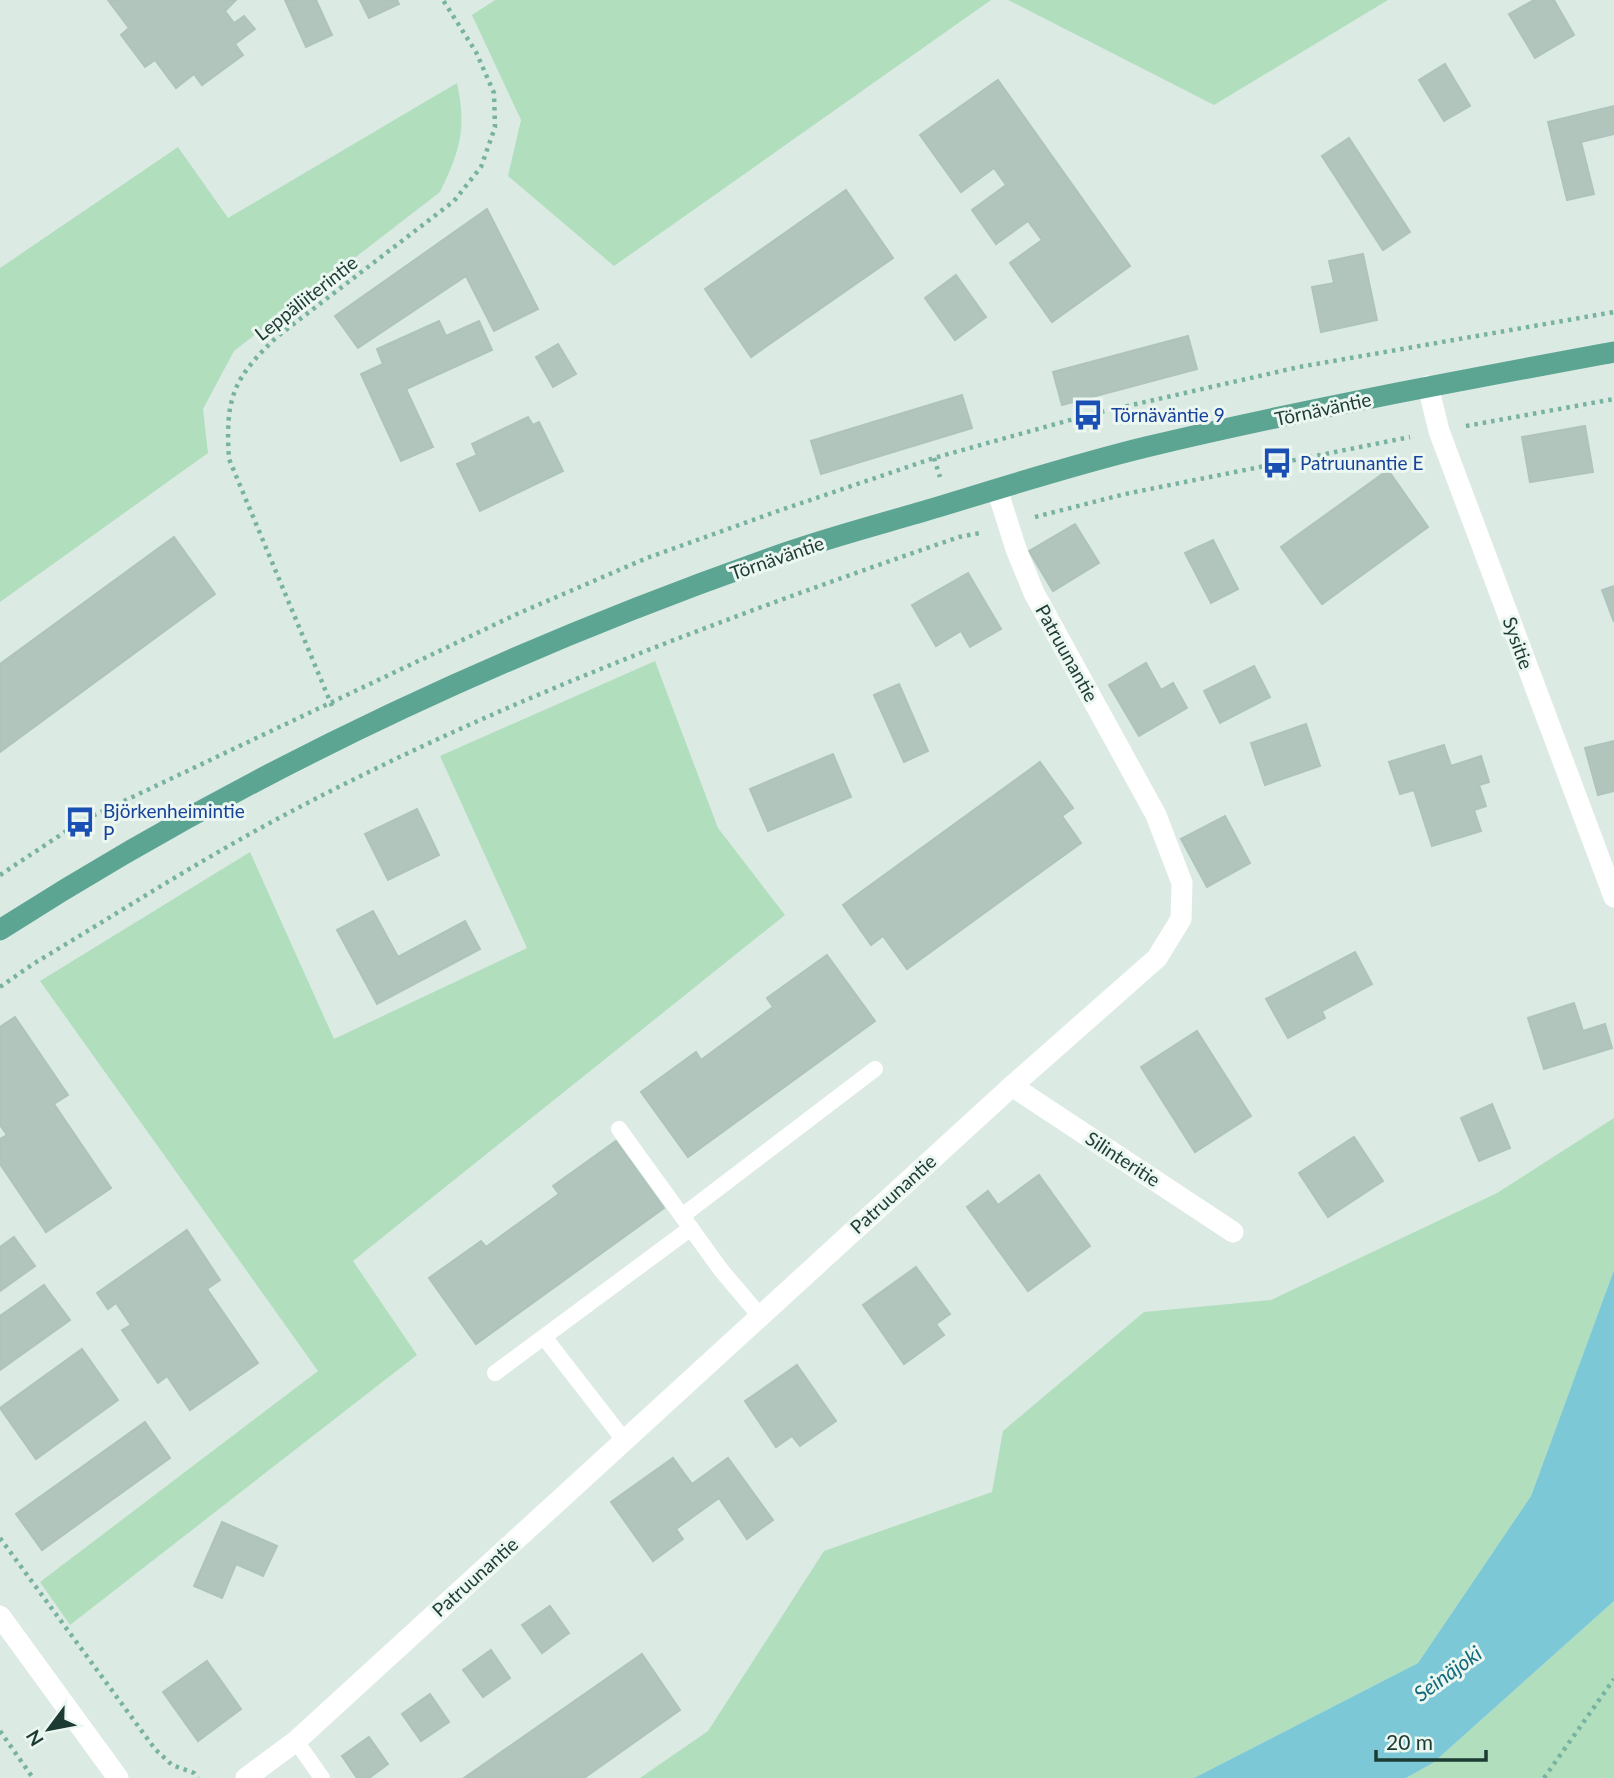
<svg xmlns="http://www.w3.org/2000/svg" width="1614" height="1778" viewBox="0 0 1614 1778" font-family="Lato,sans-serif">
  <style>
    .green { fill: #b1dfbe }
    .water { fill: #7cc8d7 }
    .building { fill: #b1c5bd; stroke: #aec4bb; stroke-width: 2 }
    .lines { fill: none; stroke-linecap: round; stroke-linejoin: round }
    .path { stroke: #78b2a0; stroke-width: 4.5; stroke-dasharray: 3.5 5; stroke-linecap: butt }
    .service { stroke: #fff; stroke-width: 16 }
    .minor { stroke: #fff; stroke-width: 21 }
    .tertiary { stroke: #fff; stroke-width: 21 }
    .primary { stroke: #5ba592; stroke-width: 21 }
    .labels { text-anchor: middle; stroke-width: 6; stroke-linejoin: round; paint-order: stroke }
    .street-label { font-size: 19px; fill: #1c3b33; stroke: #ecf7f1 }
    .transit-label { font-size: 19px; fill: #164399; stroke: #ecf7f1; text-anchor: start }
    .water-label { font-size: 21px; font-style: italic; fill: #116a7c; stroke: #ecf7f1 }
  </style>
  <rect width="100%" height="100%" fill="#dceae4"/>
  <g class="green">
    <path d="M495,0H991L614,266L508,176L521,120L472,15Z"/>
    <path d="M1008,0H1388L1214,105Z"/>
    <path d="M457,83C467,128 460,151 440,192L234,351L203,409L208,453L0,602V268L178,147L228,218Z"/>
    <path d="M655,661L718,828L785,915L353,1261L417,1355L70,1625L40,1582L318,1371L40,981L250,852L334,1039L527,948L440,756Z"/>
    <path d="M1614,1118V1270L1531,1496L1418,1663L1194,1778H640L708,1731L824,1551L992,1492L1003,1431L1144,1312L1271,1300L1497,1193Z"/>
    <path d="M1614,1601V1778H1406L1433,1763Z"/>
  </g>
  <path class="water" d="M1614,1270V1601L1433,1763L1406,1778H1194L1418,1663L1531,1496Z"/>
  <g class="building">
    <path d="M108,0H236L225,11L234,23L244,16L255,29L235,44L243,55L202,85L194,74L176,88L155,60L145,67L121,35L129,28Z"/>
    <path d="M285,0H316L332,35L306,47Z"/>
    <path d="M360,0H397L399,4L369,18Z"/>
    <path d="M1534,0H1554L1574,35L1535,58L1509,14Z"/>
    <path d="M1445,64L1470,106L1444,121L1419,80Z"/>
    <path d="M998,80L1130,266L1052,322L1010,263L1042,240L1028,221L996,244L972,210L1006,185L994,168L961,192L920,135Z"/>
    <path d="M1614,106V134L1581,142L1594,194L1567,200L1548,122Z"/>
    <path d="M1349,138L1410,232L1383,250L1322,156Z"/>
    <path d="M846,190L893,258L751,357L705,289Z"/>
    <path d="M487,209L538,309L494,331L466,276L358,348L335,316Z"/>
    <path d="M1363,254L1377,320L1321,332L1312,287L1334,283L1329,261Z"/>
    <path d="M956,275L986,317L955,340L925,298Z"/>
    <path d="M439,321L446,336L479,321L492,350L406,389L433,447L401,461L361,374L383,364L377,349Z"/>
    <path d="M1188,336L1197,369L1062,405L1053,372Z"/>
    <path d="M558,344L576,374L553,387L536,357Z"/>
    <path d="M962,395L972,428L821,474L811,441Z"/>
    <path d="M528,417L533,425L539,422L563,471L480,511L457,464L477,455L472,444Z"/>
    <path d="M1585,426L1593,472L1530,482L1522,437Z"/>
    <path d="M1388,470L1428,527L1322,604L1281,547Z"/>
    <path d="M1075,524L1099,563L1053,591L1029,551Z"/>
    <path d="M174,537L215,594L0,752V664Z"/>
    <path d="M1213,540L1238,589L1211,603L1185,553Z"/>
    <path d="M968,573L1001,629L970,647L961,631L936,646L912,605Z"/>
    <path d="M1614,586V622L1602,590Z"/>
    <path d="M1146,663L1161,690L1173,683L1187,708L1139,736L1109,685Z"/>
    <path d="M1254,666L1270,697L1220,723L1204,691Z"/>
    <path d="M899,684L928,751L904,762L874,695Z"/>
    <path d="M1306,724L1320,766L1265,785L1251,743Z"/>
    <path d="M1614,741V791L1598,795L1585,748Z"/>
    <path d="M1444,745L1451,766L1481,756L1489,782L1479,785L1486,806L1474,810L1481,831L1432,846L1414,790L1400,794L1389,762Z"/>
    <path d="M833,754L851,797L768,831L750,789Z"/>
    <path d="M1040,762L1073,808L1062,816L1081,843L907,969L883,936L871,945L843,905Z"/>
    <path d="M417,809L439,855L388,880L365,834Z"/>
    <path d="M1225,816L1250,863L1207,887L1181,839Z"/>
    <path d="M373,911L398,957L465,921L480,949L377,1004L337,930Z"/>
    <path d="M1355,952L1372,984L1322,1011L1325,1018L1288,1038L1266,999Z"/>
    <path d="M827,955L875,1021L688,1157L641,1092L696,1052L701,1060L773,1007L767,998Z"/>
    <path d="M1574,1003L1583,1031L1605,1024L1612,1048L1544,1069L1528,1018Z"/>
    <path d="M15,1017L68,1095L54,1104L111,1188L46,1232L0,1164V1139L7,1135L0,1125V1027Z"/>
    <path d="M1197,1031L1251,1116L1195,1152L1141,1067Z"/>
    <path d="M1492,1104L1510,1148L1479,1161L1461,1118Z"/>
    <path d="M1354,1137L1383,1181L1328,1217L1299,1173Z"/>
    <path d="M616,1141L664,1208L476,1344L429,1278L481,1241L486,1247L559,1194L553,1186Z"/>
    <path d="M1039,1175L1090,1246L1028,1291L967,1207L988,1191L998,1205Z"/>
    <path d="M187,1230L220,1280L207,1289L258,1363L190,1410L167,1376L158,1383L122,1330L131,1325L116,1303L108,1309L97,1293Z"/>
    <path d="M14,1237L35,1266L0,1291V1247Z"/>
    <path d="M916,1267L950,1314L936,1324L944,1335L904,1364L863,1305Z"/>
    <path d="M44,1285L70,1320L0,1370V1316Z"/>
    <path d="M82,1349L118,1400L36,1459L0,1408Z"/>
    <path d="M797,1365L836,1421L800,1446L792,1436L776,1447L745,1401Z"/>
    <path d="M145,1422L170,1458L42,1550L16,1514Z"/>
    <path d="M673,1458L692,1484L728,1458L773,1520L747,1539L719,1498L676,1529L683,1539L653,1561L611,1502Z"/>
    <path d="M222,1522L277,1546L263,1576L236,1564L222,1598L194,1586Z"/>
    <path d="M550,1606L569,1633L542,1653L522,1625Z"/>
    <path d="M491,1650L510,1678L483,1697L463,1670Z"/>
    <path d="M642,1654L680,1710L584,1778H464Z"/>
    <path d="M207,1661L241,1709L198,1741L163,1692Z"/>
    <path d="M430,1694L449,1722L421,1741L402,1714Z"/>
    <path d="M369,1737L388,1764L369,1778H357L342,1756Z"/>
  </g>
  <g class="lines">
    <g class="path">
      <path d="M1466,426L1614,399"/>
      <path d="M934,458L940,477"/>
      <path d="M1035,517L1125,494L1410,437"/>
      <path d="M332,706L229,459C225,398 233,378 278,336L454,201L481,167L495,127L494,93L476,52L443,0"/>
      <path d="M0,875L80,822L517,614L647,558L778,511L934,458L1088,415L1299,367L1614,312"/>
      <path d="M0,987L33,964C115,915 195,863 279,818C495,702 727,617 959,537L980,533"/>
      <path d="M0,1538L155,1749L172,1765L194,1773L198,1778"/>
      <path d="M0,1731L33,1778"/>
      <path d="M1544,1778L1614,1679"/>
    </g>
    <g class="service">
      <path d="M619,1129L721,1270L760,1316"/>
      <path d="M682,1216L875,1069"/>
      <path d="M544,1337L624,1440"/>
      <path d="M495,1373L691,1228"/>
      <path d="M296,1741L322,1778"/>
    </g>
    <g class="minor">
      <path d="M1428,386L1439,431L1614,897"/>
      <path d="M1012,1086L1233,1232"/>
      <path d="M246,1778L296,1741L1012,1086L1157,958L1181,919L1182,883L1156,815L1034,593L1016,549L997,489"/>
    </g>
    <path class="tertiary" d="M0,1616L118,1778"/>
    <path class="primary" d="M0,930C246,772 513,648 788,552C837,535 888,522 938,507C1007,486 1076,464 1146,447C1301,410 1458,381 1614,352"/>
  </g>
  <defs>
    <g id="bus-bare" transform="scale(2.415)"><path d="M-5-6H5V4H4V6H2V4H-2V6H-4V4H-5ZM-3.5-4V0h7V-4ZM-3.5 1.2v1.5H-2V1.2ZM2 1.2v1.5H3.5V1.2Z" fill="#1a4fb4" stroke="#ecf7f1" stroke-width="2.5" paint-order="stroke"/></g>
  </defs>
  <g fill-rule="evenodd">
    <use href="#bus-bare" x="1088" y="415"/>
    <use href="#bus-bare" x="1277" y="463"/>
    <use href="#bus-bare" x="80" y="822"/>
  </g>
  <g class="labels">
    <g class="street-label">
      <text transform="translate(306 298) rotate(-38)" y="7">Leppäliiterintie</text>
      <text transform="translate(1323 409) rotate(-12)" y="7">Törnäväntie</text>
      <text transform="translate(777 558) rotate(-19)" y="7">Törnäväntie</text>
      <text transform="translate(1518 643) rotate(70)" y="7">Sysitie</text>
      <text transform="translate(1067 653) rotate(61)" y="7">Patruunantie</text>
      <text transform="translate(1123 1159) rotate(33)" y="7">Silinteritie</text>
      <text transform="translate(893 1194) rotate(-42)" y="7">Patruunantie</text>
      <text transform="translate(475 1577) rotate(-42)" y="7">Patruunantie</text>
    </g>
    <g class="transit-label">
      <text x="1111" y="422">Törnäväntie 9</text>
      <text x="1300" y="470">Patruunantie E</text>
      <text x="103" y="818">Björkenheimintie<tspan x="103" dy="22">P</tspan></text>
    </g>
    <g class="water-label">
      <text transform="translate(1448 1674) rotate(-36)" y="7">Seinäjoki</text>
    </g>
  </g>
  <g transform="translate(49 1729) rotate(238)" stroke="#ecf7f1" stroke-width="5" paint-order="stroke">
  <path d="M0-5L12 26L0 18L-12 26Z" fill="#1c3b33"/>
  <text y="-10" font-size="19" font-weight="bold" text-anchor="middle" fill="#1c3b33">N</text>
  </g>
  <path d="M1376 1750v10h110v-10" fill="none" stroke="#1c3b33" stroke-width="3.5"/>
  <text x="1386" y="1750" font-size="21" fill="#1c3b33" stroke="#ecf7f1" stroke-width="5" paint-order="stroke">20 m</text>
</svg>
